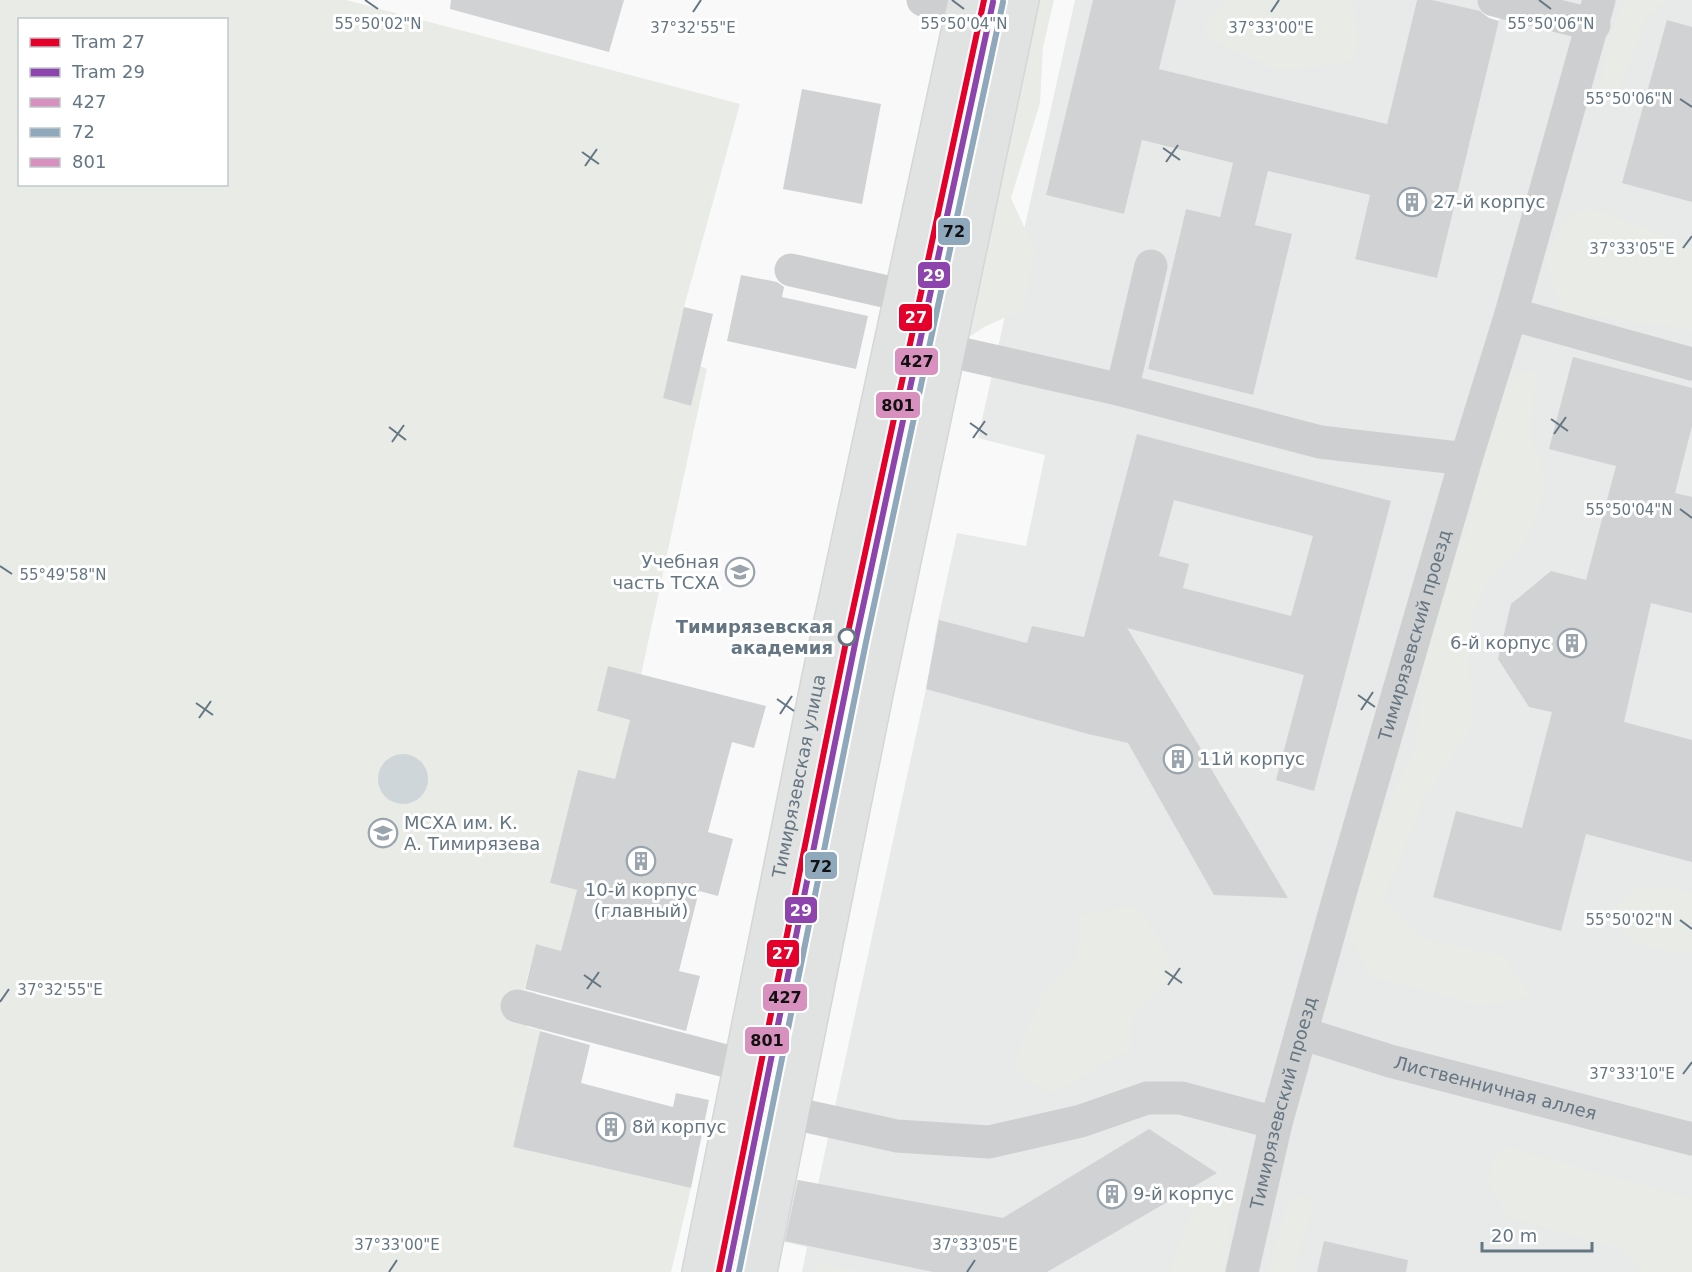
<svg xmlns="http://www.w3.org/2000/svg" width="1692" height="1272" viewBox="0 0 1692 1272" font-family="'DejaVu Sans',sans-serif">
  <style>
    .built { fill: #e8e9e9 }
    .green { fill: #e8ebe6; fill-rule: evenodd }
    .water { fill: #ced6d9 }
    .building { fill: #d0d2d3; fill-rule: evenodd }
    .lines { fill: none; stroke-linecap: round; stroke-linejoin: round }
    .major-casing { stroke: #d5d6d7; stroke-width: 36 }
    .minor { stroke: #cecfd0; stroke-width: 33 }
    .major { stroke: #e1e2e2; stroke-width: 33 }
    .bus-1-casing { stroke: #fff; stroke-width: 10 }
    .bus-2-casing { stroke: #fff; stroke-width: 10 }
    .bus-3-casing { stroke: #fff; stroke-width: 10 }
    .bus-1 { stroke: #d891be; stroke-width: 6 }
    .bus-2 { stroke: #8fa8bb; stroke-width: 6 }
    .bus-3 { stroke: #d891be; stroke-width: 6 }
    .tram-1-casing { stroke: #fff; stroke-width: 10 }
    .tram-2-casing { stroke: #fff; stroke-width: 10 }
    .tram-1 { stroke: #e4002b; stroke-width: 6 }
    .tram-2 { stroke: #8e44ad; stroke-width: 6 }
    .ticks { fill: none; stroke: #657683; stroke-width: 2 }
    .stop-dot { fill: #fff; stroke: #657683; stroke-width: 3 }
    .labels { text-anchor: middle; stroke-width: 6; stroke-linejoin: round; paint-order: stroke }
    .poi-label { font-size: 18px; fill: #657683; stroke: #fff; text-anchor: start }
    .stop-label { font-size: 18px; font-weight: bold; fill: #657683; stroke: #fff; text-anchor: end }
    .street-label { font-size: 18px; fill: #657683; stroke: #fff }
    .ticks-label { font-size: 15px; text-anchor: middle; fill: #657683; stroke: #fff; stroke-width: 6; stroke-linejoin: round; paint-order: stroke }
    .line-badge { stroke: #fff; stroke-width: 2 }
    .badge-label { font-size: 16px; text-anchor: middle; font-weight: bold; fill: #fff }
    .pale-badge-label { font-size: 16px; text-anchor: middle; font-weight: bold; fill: #111 }
  </style>
  <rect width="100%" height="100%" fill="#f9f9f9"/>
  <g class="built">
    <path d="M1075,0H1093L1046,195L1124,214L1142,140L1233,163L1220,217L1186,209L1148,369L1253,395L1255,225L1268,171L1370,195L1355,258L1437,278L1500,17L1432,0H1692V1272H802L807,1247L776,1240L789,1178L818,1184L926,689L938,620L957,533L1026,546L1045,455L978,438Z"/>
    <path d="M1176,0H1417L1387,124L1159,69Z"/>
  </g>
  <g class="green">
    <path d="M0,0H346L740,104L684,307L663,398L691,406L700,366L707,369L641,675L608,666L597,711L630,720L615,779L578,771L550,883L577,890L561,951L536,944L524,990L536,993L527,1027L540,1030L513,1147L691,1188L671,1272H0ZM20,20H226V184H20Z"/>
    <path d="M1020,0H1054L1043,47L1040,103L1011,198L1036,253L1022,310L984,327L966,339Z"/>
    <path d="M1226,0H1353L1359,47L1348,62L1277,71L1202,35L1211,15Z"/>
    <path d="M1623,0H1667L1647,17L1617,94L1599,93L1605,52Z"/>
    <path d="M1592,208L1692,246V331L1688,329L1561,312L1545,259L1568,215Z"/>
    <path d="M1537,371L1530,436L1541,461L1545,486L1535,522L1520,547L1486,585L1473,614L1468,649L1474,712L1472,726L1424,799L1383,902L1426,940L1502,955L1531,996L1480,1006L1371,976L1350,936L1365,853L1416,746L1425,650L1442,584L1470,523L1479,459L1513,375Z"/>
    <path d="M1668,886L1692,894V951L1679,952L1646,948L1621,933L1614,908L1635,888Z"/>
    <path d="M1135,905L1159,937L1173,973L1133,1016L1130,1049L1054,1093L1030,1084L1013,1064L1041,996L1076,961L1080,915Z"/>
    <path d="M1507,1147L1692,1199V1272H1640L1621,1249L1510,1218L1488,1183L1492,1162Z"/>
    <path d="M1228,1178L1233,1200L1228,1252L1222,1272H1168L1196,1201Z"/>
    <path d="M1308,1196L1313,1210L1293,1272H1267L1291,1197Z"/>
    <path d="M819,1263L865,1272H816Z"/>
  </g>
  <circle class="water" cx="403" cy="779" r="25"/>
  <g class="building">
    <path d="M451,0H624L609,52L450,9Z"/>
    <path d="M1093,0H1176L1159,69L1387,124L1417,0H1432L1480,11L1489,18L1499,21L1437,278L1355,259L1370,195L1268,171L1255,225L1292,234L1253,395L1148,369L1186,209L1220,217L1233,163L1142,140L1124,214L1046,195Z"/>
    <path d="M1667,20L1692,27V202L1622,183Z"/>
    <path d="M802,89L881,104L862,204L783,189Z"/>
    <path d="M741,275L777,282L784,287L782,297L868,316L856,369L727,341Z"/>
    <path d="M684,307L713,314L691,406L663,398Z"/>
    <path d="M1573,357L1692,388V426L1675,493L1692,497V613L1651,603L1624,722L1692,740V862L1586,834L1561,931L1433,897L1456,811L1522,828L1552,712L1529,707L1498,659L1511,604L1551,571L1586,580L1616,466L1549,449Z"/>
    <path d="M1137,434L1391,501L1314,791L1276,780L1304,675L1127,628L1209,762H1207L1288,898L1214,895L1128,743L1088,734L926,689L939,620L1027,643L1032,626L1084,637ZM1174,500L1313,536L1291,616L1183,588L1189,564L1159,556Z"/>
    <path d="M608,666L766,706L754,748L732,742L708,832L733,839L718,896L699,891L679,971L700,976L686,1031L525,989L536,944L561,951L577,890L550,883L578,770L615,779L630,720L597,711Z"/>
    <path d="M540,1031L590,1045L581,1083L673,1107L676,1093L709,1100L691,1188L513,1147Z"/>
    <path d="M1149,1129L1217,1173L1047,1272H933L785,1241L798,1180L1003,1218Z"/>
    <path d="M1324,1241L1408,1260L1406,1272H1317Z"/>
  </g>
  <g class="lines">
    <g class="major-casing">
      <g id="major">
        <path id="s3" d="M699,1272L819,677L965,0"/>
        <path d="M760,1272L877,689L1022,0"/>
      </g>
    </g>
    <g class="minor">
      <path d="M923,0L963,11"/>
      <path d="M1494,0L1594,25"/>
      <path d="M791,270L901,295"/>
      <path d="M1511,314L1692,364"/>
      <path d="M919,344L1122,390L1320,442L1466,459"/>
      <path d="M1122,390L1151,266"/>
      <path d="M517,1006L741,1065"/>
      <path id="s1" d="M1301,1033L1390,1061L1692,1139"/>
      <path d="M765,1107L897,1136L989,1142L1081,1121L1147,1098H1181L1276,1123"/>
      <path d="M730,1272L857,640L994,0"/>
      <path id="s2" d="M1242,1272L1276,1123L1341,890L1466,459L1511,314L1599,0"/>
    </g>
    <use href="#major" class="major"/>
    <g class="bus-1-casing">
      <path id="bus-1" d="M730,1272L857,640L994,0"/>
    </g>
    <g class="bus-2-casing">
      <path id="bus-2" d="M739,1272L866,642L1003,2"/>
    </g>
    <g class="bus-3-casing">
      <path id="bus-3" d="M721,1270L848,638L985,0"/>
    </g>
    <use href="#bus-1" class="bus-1"/>
    <use href="#bus-2" class="bus-2"/>
    <use href="#bus-3" class="bus-3"/>
    <g class="tram-1-casing">
      <path id="tram-1" d="M719,1272L847,637L984,0"/>
    </g>
    <g class="tram-2-casing">
      <path id="tram-2" d="M728,1272L856,639L993,2"/>
    </g>
    <use href="#tram-1" class="tram-1"/>
    <use href="#tram-2" class="tram-2"/>
  </g>
  <path class="ticks" d="M365,0L378,9M952,0L964,9M1539,0L1551,9M693,12L701,0M1271,12L1279,0M1680,99L1692,107M1163,148L1180,160M582,152L599,164M1166,162L1178,145M585,166L597,149M1683,248L1692,236M1551,419L1568,431M970,423L987,435M389,427L406,440M1554,434L1566,417M973,438L985,421M392,442L404,425M1680,509L1692,518M0,566L12,574M1358,695L1375,707M777,699L794,711M196,703L213,715M1361,710L1373,692M780,714L792,696M199,718L211,701M1680,920L1692,929M1165,971L1182,983M584,975L601,987M1168,985L1180,968M587,989L599,972M0,1002L9,989M1683,1074L1692,1062M389,1272L397,1260M967,1272L975,1260"/>
  <defs>
    <g id="building-ring" transform="scale(1.5)"><circle r="9.5" fill="#fff" stroke="#99a4ac" stroke-width="1.5"/><path d="M-4-6H4V6H1V3H-1V6H-4ZM-2.5-4.3h1.7v1.8h-1.7ZM.8-4.3h1.7v1.8H.8ZM-2.5-1h1.7V.8h-1.7ZM.8-1h1.7V.8H.8Z" fill="#99a4ac"/></g>
    <g id="university-ring" transform="scale(1.5)"><circle r="9.5" fill="#fff" stroke="#99a4ac" stroke-width="1.5"/><path d="M0-5L7-2L0 1L-7-2ZM-4 1L0 2.5L4 1V4Q0 6-4 4Z" fill="#99a4ac"/></g>
  </defs>
  <g fill-rule="evenodd">
    <use href="#building-ring" x="1412" y="202"/>
    <use href="#university-ring" x="740" y="572"/>
    <use href="#building-ring" x="1572" y="643"/>
    <use href="#building-ring" x="1178" y="759"/>
    <use href="#university-ring" x="383" y="833"/>
    <use href="#building-ring" x="641" y="861"/>
    <use href="#building-ring" x="611" y="1127"/>
    <use href="#building-ring" x="1112" y="1194"/>
  </g>
  <circle class="stop-dot" cx="847" cy="637" r="8"/>
  <g class="labels">
    <g class="poi-label">
      <text x="1433" y="208">27-й корпус</text>
      <text x="719" y="568" text-anchor="end">Учебная<tspan x="719" dy="21">часть ТСХА</tspan></text>
      <text x="1551" y="649" text-anchor="end">6-й корпус</text>
      <text x="1199" y="765">11й корпус</text>
      <text x="404" y="829">МСХА им. К.<tspan x="404" dy="21">А. Тимирязева</tspan></text>
      <text x="641" y="896" text-anchor="middle">10-й корпус<tspan x="641" dy="21">(главный)</tspan></text>
      <text x="632" y="1133">8й корпус</text>
      <text x="1133" y="1200">9-й корпус</text>
    </g>
    <g class="stop-label">
      <text x="833" y="633">Тимирязевская<tspan x="833" dy="21">академия</tspan></text>
    </g>
    <g class="street-label">
      <text dy="6" stroke="none"><textPath href="#s2" startOffset="660">Тимирязевский проезд</textPath></text>
      <text dy="6" stroke="none"><textPath href="#s3" startOffset="506">Тимирязевская улица</textPath></text>
      <text dy="6" stroke="none"><textPath href="#s1" startOffset="202">Лиственничная аллея</textPath></text>
      <text dy="6" stroke="none"><textPath href="#s2" startOffset="174">Тимирязевский проезд</textPath></text>
    </g>
  </g>
  <g class="ticks-label">
    <text x="1551" y="29">55°50'06"N</text>
    <text x="378" y="29">55°50'02"N</text>
    <text x="964" y="29">55°50'04"N</text>
    <text x="693" y="33">37°32'55"E</text>
    <text x="1271" y="33">37°33'00"E</text>
    <text x="1629" y="104">55°50'06"N</text>
    <text x="1632" y="254">37°33'05"E</text>
    <text x="1629" y="515">55°50'04"N</text>
    <text x="63" y="580">55°49'58"N</text>
    <text x="1629" y="925">55°50'02"N</text>
    <text x="60" y="995">37°32'55"E</text>
    <text x="1632" y="1079">37°33'10"E</text>
    <text x="397" y="1250">37°33'00"E</text>
    <text x="975" y="1250">37°33'05"E</text>
  </g>
  <g class="line-badge">
    <rect x="937" y="217" width="34" height="29" rx="6" fill="#8fa8bb"/>
    <rect x="917" y="261" width="34" height="28" rx="6" fill="#8e44ad"/>
    <rect x="898" y="303" width="35" height="29" rx="6" fill="#e4002b"/>
    <rect x="894" y="347" width="45" height="29" rx="6" fill="#d891be"/>
    <rect x="875" y="391" width="46" height="28" rx="6" fill="#d891be"/>
    <rect x="804" y="851" width="34" height="29" rx="6" fill="#8fa8bb"/>
    <rect x="784" y="896" width="34" height="28" rx="6" fill="#8e44ad"/>
    <rect x="766" y="939" width="34" height="29" rx="6" fill="#e4002b"/>
    <rect x="762" y="983" width="46" height="29" rx="6" fill="#d891be"/>
    <rect x="744" y="1026" width="46" height="29" rx="6" fill="#d891be"/>
  </g>
  <g class="badge-label">
    <text x="934" y="281">29</text>
    <text x="916" y="323">27</text>
    <text x="801" y="916">29</text>
    <text x="783" y="959">27</text>
  </g>
  <g class="pale-badge-label">
    <text x="954" y="237">72</text>
    <text x="917" y="367">427</text>
    <text x="898" y="411">801</text>
    <text x="821" y="872">72</text>
    <text x="785" y="1003">427</text>
    <text x="767" y="1046">801</text>
  </g>
  <rect x="18" y="18" width="210" height="168" fill="#ffffff" stroke="#c1c8cd" stroke-width="1.5"/>
  <rect x="30" y="38" width="30" height="9" fill="#e4002b" stroke="#c1c8cd" stroke-width="1.5"/>
  <text x="72" y="48" font-size="18" fill="#657683">Tram 27</text>
  <rect x="30" y="68" width="30" height="9" fill="#8e44ad" stroke="#c1c8cd" stroke-width="1.5"/>
  <text x="72" y="78" font-size="18" fill="#657683">Tram 29</text>
  <rect x="30" y="98" width="30" height="9" fill="#d891be" stroke="#c1c8cd" stroke-width="1.5"/>
  <text x="72" y="108" font-size="18" fill="#657683">427</text>
  <rect x="30" y="128" width="30" height="9" fill="#8fa8bb" stroke="#c1c8cd" stroke-width="1.5"/>
  <text x="72" y="138" font-size="18" fill="#657683">72</text>
  <rect x="30" y="158" width="30" height="9" fill="#d891be" stroke="#c1c8cd" stroke-width="1.5"/>
  <text x="72" y="168" font-size="18" fill="#657683">801</text>
  <path d="M1482 1242v9h110v-9" fill="none" stroke="#657683" stroke-width="3"/>
  <text x="1491" y="1242" font-size="18" fill="#657683" stroke="#ffffff" stroke-width="4.5" paint-order="stroke">20 m</text>
</svg>
